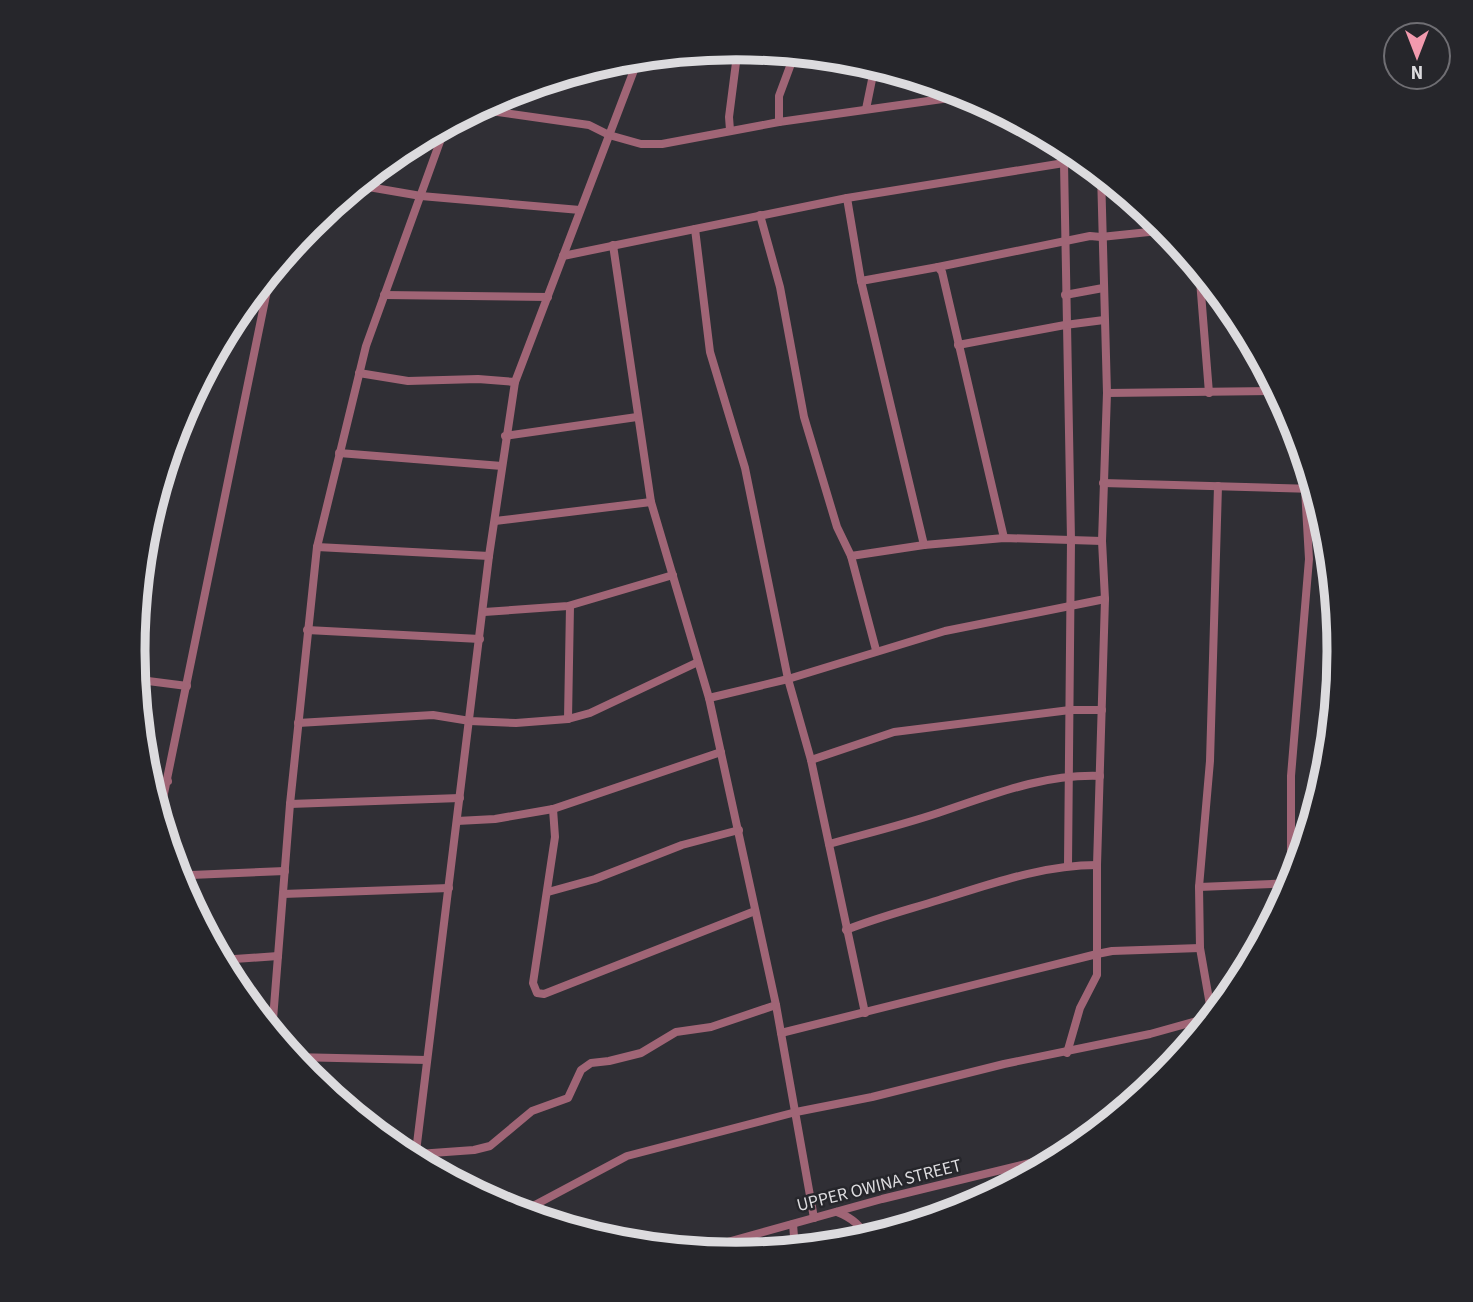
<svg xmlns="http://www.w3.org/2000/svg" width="1473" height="1302" viewBox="0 0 1473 1302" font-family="'Source Sans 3',sans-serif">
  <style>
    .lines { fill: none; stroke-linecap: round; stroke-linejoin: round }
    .street { stroke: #a06576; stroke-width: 8 }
    .labels { text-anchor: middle; stroke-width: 5; stroke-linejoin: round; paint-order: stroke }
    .street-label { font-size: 18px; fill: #dcdbde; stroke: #26262b }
    .rim { fill: none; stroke: #dcdbde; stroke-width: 9 }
  </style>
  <rect width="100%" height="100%" fill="#302f35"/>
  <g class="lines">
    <g class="street">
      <path d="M476,109L589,125L609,135L641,144H662L779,122L971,95"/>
      <path d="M866,109L875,65"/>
      <path d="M779,122V96L795,53"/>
      <path d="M730,130L729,117L738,47"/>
      <path d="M1064,163L1071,540L1068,865"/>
      <path d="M357,185L421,196L580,210"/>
      <path d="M847,198L861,281L924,545"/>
      <path d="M760,215L780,287L804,417L837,527L851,556L876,650"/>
      <path d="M695,229L710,352L745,468L788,679L811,760L865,1013"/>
      <path d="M613,245L651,502L709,698L776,1005L814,1218"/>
      <path d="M563,256L847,198L1064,163L1087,162"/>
      <path d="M938,267L1090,236L1101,237L1168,230"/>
      <path d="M1199,268L1209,393"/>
      <path d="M861,281L938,267L942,272L1004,538"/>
      <path d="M384,295L548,297"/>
      <path d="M1065,295L1103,288"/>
      <path d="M958,345L1065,325L1104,320"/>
      <path d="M359,373L408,381L478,379L515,382"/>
      <path d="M1107,393L1279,391"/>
      <path d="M505,436L637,417"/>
      <path d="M339,453L502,466"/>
      <path d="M1103,483L1315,489"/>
      <path d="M495,521L651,502"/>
      <path d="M317,547L489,556"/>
      <path d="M851,556L924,545L1004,538L1102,541"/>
      <path d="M484,612L568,606L673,575"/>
      <path d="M307,630L480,639"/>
      <path d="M136,684L148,681L187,686"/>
      <path d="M709,698L788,679L945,631L1105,599"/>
      <path d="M568,719L570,606"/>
      <path d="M298,723L433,715L470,721L516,723L568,719L590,713L698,662"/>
      <path d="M811,760L894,732L1070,710H1102"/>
      <path d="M149,785L168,781"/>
      <path d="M290,804L460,798"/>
      <path d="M553,809L555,837L533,983L537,993L544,994L755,911"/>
      <path d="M159,818L271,271"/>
      <path d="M457,821L495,819L553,809L721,752"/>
      <path d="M829,844C865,834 902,825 938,813C992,795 1042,774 1100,776"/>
      <path d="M191,875L285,871"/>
      <path d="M1291,883V776L1309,559L1305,489"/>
      <path d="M1199,887L1294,883"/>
      <path d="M548,892L595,879L682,845L739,830"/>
      <path d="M283,894L449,888"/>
      <path d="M846,930C876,918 907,910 939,900C991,884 1042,865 1097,865"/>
      <path d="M220,960L278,956"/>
      <path d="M1210,1005L1200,948L1199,887L1210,761L1218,486"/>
      <path d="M272,1032L290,804L317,547L366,346L446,125"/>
      <path d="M781,1033L1097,954L1112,951L1200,948"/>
      <path d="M1067,1053L1080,1008L1097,975V865L1105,599L1102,541L1107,393L1101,173"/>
      <path d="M292,1057L427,1060"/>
      <path d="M404,1155L474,1150L490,1146L532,1111L568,1098L581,1070L591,1063L609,1061L641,1053L676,1032L711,1027L776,1005"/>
      <path d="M415,1160L489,556L515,382L639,57"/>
      <path d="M514,1211L533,1206L627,1156L796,1112L872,1097L1004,1064L1150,1034L1204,1019L1210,1013V1005L1227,1000"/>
      <path d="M837,1212C850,1217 862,1226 867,1239"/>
      <path d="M793,1224L795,1249"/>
      <path d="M695,1251L882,1199L1071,1153"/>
    </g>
  </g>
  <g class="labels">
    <g class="street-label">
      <text transform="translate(879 1185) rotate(-14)" y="6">UPPER OWINA STREET</text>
    </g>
  </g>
  <path d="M0 0H1473V1302H0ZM145 651a591 591 0 1 1 1182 0a591 591 0 1 1-1182 0Z" fill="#26262b" fill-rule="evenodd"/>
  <path class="rim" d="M145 651a591 591 0 1 1 1182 0a591 591 0 1 1-1182 0Z"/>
  <g transform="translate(1417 56) rotate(180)"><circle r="33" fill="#26262b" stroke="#6f6e73" stroke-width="2"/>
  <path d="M0-5L12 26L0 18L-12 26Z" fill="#f29aae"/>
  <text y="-10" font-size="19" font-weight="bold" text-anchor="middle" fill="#dcdbde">N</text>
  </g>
</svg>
